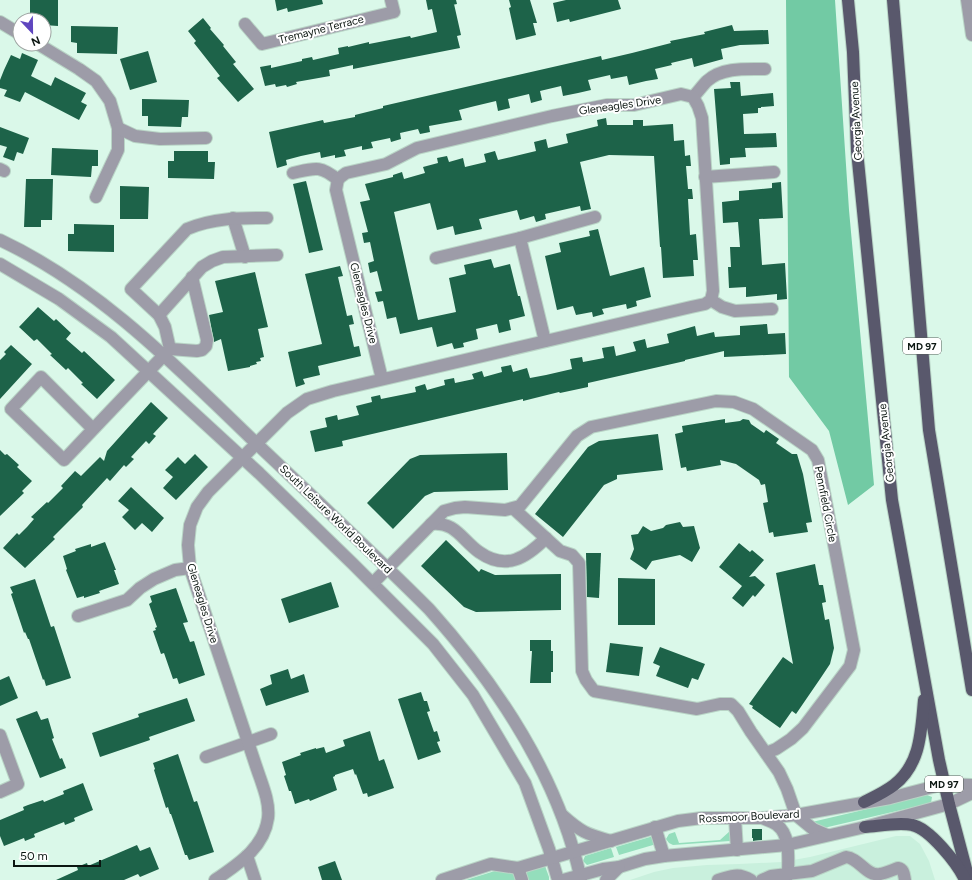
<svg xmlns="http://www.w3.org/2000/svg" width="972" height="880" viewBox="0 0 972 880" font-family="Figtree,sans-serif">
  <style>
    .built { fill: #c9f0dd }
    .green { fill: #94debc }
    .forest { fill: #72caa4 }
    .building { fill: #1d6349 }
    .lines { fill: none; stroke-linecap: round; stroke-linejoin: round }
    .minor-casing { stroke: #b9d4c6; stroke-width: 14 }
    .major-casing { stroke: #b9d4c6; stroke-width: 14 }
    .minor { stroke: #9d9ca8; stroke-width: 12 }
    .major { stroke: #59586c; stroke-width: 12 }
    .labels { text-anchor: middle; stroke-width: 4; stroke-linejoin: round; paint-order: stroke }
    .shield { fill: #fff; stroke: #545c58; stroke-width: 1 }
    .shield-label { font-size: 10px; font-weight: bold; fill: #0b1611 }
    .street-label { font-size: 11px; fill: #0b1611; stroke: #fff }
  </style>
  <rect width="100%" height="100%" fill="#daf8e9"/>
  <path class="built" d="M896,836H910L920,844L929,861L935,880H630L654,872L673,868L707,865L739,864L782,862L810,857Z"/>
  <g class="green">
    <path d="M927,795L932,797L931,803L828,827L824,828L812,822Z"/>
    <path d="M730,831V841L673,845L669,843L666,839L669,834L675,832L679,843L720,840Z"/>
    <path d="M650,837H652L655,844L653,845L619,855L616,847Z"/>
    <path d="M611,848L614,857L587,865L583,861L585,856Z"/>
    <path d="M545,866L549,877V880H527L526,875L527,871Z"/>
    <path d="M498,870C507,871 513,871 519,880H466Z"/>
  </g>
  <path class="forest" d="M786,0H835L849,210L874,485L848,505L829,431L789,377Z"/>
  <g class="building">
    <path d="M30,0H58V26L44,25V20H30Z"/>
    <path d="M275,0H322L323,4L288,12L287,8L277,11Z"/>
    <path d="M426,0H456L457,4L447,6L454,4L461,35L457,36L460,48L353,69V65L329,70L330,76L296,82L297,84L287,87L286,85L276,87L275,84L265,86L260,67L271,65V68L302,61V59L312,57L313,60L339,54L338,48L348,46V47L369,42V44L410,36L411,38L437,32L432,9L428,10Z"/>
    <path d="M509,0H530L537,23H533L536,35L516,40L509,8L511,7Z"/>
    <path d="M566,0H618L621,9L570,22L569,19L557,22L553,3Z"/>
    <path d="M203,18L211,28L210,29L224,45L223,46L236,62L233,64L254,89L238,102L217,78L220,76L194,43L196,41L188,31Z"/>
    <path d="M732,25L734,31L768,30L769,44L740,45L721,49L723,59L694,67L692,58L671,63L672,65L655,69L658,79L646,81L629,85L627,76L611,79L610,75L588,80L591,90L578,93L563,96L561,86L540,91L542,100L531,103L529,94L508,99L510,108L498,111L496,101L475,106L459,110L462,120L429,126L430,132L420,134L418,129L400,133L401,139L391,142L390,138L371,142L373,148L362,150V146L344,150L346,156L335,158V155L321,158L320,152L301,156L286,160L287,165L277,168L269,132L323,120L324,123L355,117V115L383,108V106L601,56L602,60L632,53L671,43L670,41L705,34L704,32Z"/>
    <path d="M71,26L118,27L117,54L77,53V43L71,42Z"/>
    <path d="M148,51L157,82L130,90L120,59Z"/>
    <path d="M22,53L38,60L31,76L51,86L55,77L86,93L81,102L87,105L79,120L25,92L20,102L4,96L7,90L0,88V80L4,70L11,55L20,59Z"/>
    <path d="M730,82H740L741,96L773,93L774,106L761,107V108H758V113L743,114L744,134L776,133L777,147L745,148L746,157L730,158V164L720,165L714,89L731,88Z"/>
    <path d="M142,99L189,100L188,117H182L181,127L148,126V116H142Z"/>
    <path d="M606,118L607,125H633V120H643V126L673,124L674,141L684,140L685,156L690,155L691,166H686L688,189H692L693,199H688L690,235L696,234L698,260H693L694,276L663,278L661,247H660L654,156L609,155L580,162L591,209L581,211L580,206L545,214L546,219L536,222L534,216L520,220L517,210L479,219L482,229L455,235L453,226L437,230L430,203L394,212L418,320L456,312L449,278L466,274L464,265L491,259L494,268L510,264L518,296H520L525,316L509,320L511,330L499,333L497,324L476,329L478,339L463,343L464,347L454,349L452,343L437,347L432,327L400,334L396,317L387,319L383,301L378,302L375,292L382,291L377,271L370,273L368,263L374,261L370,242L364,243L362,233L368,232L360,202L370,200L365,184L393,177V175L402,172L404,179L425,173L423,167L438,163L437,158L447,156L449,162L463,158L465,167L486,162L484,154L495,151L498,160L536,151L534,142L546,139L548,148L568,143L566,134L598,126L597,120Z"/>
    <path d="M0,127L29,138L23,154L17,152L14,161L3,157L7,147L0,145Z"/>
    <path d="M52,148L98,150V166H92L91,177L51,175Z"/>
    <path d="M174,151H208V162H215L214,179L168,178V161H174Z"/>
    <path d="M26,179H53L52,220H41V227H24Z"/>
    <path d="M306,181L323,250L309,253L293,184Z"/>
    <path d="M781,182L783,218L759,219L762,265L785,263L787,299L777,300V294L746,297V287L729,288L728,267H731L730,247H740L738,222L723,223L722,202L739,200V191L772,188V183Z"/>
    <path d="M120,186L149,187L148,219H120Z"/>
    <path d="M74,224L114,225V252L68,251V234H74Z"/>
    <path d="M598,229L610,276L644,267L651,297L636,301L637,306L627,309L626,304L602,309L604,314L593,317L592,312L576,315L573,306L557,310L545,256L561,252L559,243L590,236L589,231Z"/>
    <path d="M340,266L343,276L338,277L347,316L352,315L354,324L349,325L354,347L359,346L361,356L318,366L320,375L303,379L305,384L296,387L288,352L322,344L305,274Z"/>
    <path d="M255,272L268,327L258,329L264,357L260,358L261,361L256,362L257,364L250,366V367L228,371L221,339L214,342L209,315L223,312L215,281Z"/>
    <path d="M38,307L54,321L56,319L71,333L66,339L82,353L84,351L115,380L97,399L81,384L83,383L68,368L66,370L50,355L52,354L37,339L34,341L19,327Z"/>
    <path d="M767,324L768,334L785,333L786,354L724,357V351L685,360V361L588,383V387L560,393L559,392L523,401V399L342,441L343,446L315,452L310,431L327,427L325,418L337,415L338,420L359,415L356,406L372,402L371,397L380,395L381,399L416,392L415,387L425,384L427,390L445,385L444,380L454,378L455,383L474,379L472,374L482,371L484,377L502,372L501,367L511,365L513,372L527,368L530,378L546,375L572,369L570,359L582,357L583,362L604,358L602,348L614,346L616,356L636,351L633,342L645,339L647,348L669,343L667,334L695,326L697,336L714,332L715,337L740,335V326Z"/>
    <path d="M11,345L32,364L0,399V360L6,354L4,352Z"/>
    <path d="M151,402L168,418L153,434L156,436L149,444L146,441L131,457L134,459L126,467L124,465L110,481L107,478L82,505L83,507L53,537L55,539L25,568L3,548L17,533L19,535L27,527L34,519L31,517L47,502L48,503L63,488L61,486L75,471L81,476L100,457L104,461L107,451Z"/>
    <path d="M725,419V423L740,421L743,419L749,420L751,424L764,433L766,430L779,439L776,443L792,454H797L803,474L812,522L806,523L808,532L774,537L773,532L769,533L763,503L768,502L765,484L761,485L759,480L736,464L720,460L721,465L687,471L686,467L681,468L675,434L683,432L682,426Z"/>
    <path d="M658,434L663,470L617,475V479L604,485L563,537L535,514L588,447L599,441Z"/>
    <path d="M0,450L5,455L7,454L19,465L17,467L32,481L22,491L24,493L0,516Z"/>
    <path d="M507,453L508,490L434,492L425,496L393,529L367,503L410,459L420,455Z"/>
    <path d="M195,454L208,467L176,500L163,488L173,477L165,470L178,457L185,464Z"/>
    <path d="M131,487L164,518L152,532L142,523L135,530L122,517L129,510L118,501Z"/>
    <path d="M680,522L683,527L694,526L700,548L692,562L680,555L652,561L646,570L630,559L634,549L631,535L638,534L643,526L651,531L663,528L666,525Z"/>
    <path d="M446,540L479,572L481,569L495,575L561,574V610L476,612L464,607L421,566Z"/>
    <path d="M105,542L116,570H114L119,584L99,591L100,593L84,598V596L77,598L66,570L67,569L63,556L76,551L75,549L91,544V547Z"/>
    <path d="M739,543L750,552L752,550L764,560L749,577L755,576L765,585L755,597L753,595L743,607L732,598L742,586L719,567Z"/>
    <path d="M586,553H601L599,598L587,597Z"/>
    <path d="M815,564L819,585H823L826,602L822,603L825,620L829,619L834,648L830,664L820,679L796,714L792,711L780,728L752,708L753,706L749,704L783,657L793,664L776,573Z"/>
    <path d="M618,578L655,579V625H618Z"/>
    <path d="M35,579L51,627L54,626L71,678L46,686L44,679L43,680L29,639H28L25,632L24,633L11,594L13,593L10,587Z"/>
    <path d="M331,582L339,607L289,623L281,599Z"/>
    <path d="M176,588L188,622L183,623L190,642L194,641L205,675L179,684L177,678L173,679L164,653L161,654L153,631L156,630L155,628L157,627L149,604L152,602L150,596Z"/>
    <path d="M530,640H551V651H553V672H551V683H530L532,651H530Z"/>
    <path d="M610,643L643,647L639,676L606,672Z"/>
    <path d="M660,647L705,664L698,680L692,678L688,688L656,676L660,666L653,663Z"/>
    <path d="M288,669L291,679L304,674L309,692L266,706L260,689L272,684L270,675Z"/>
    <path d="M9,676L18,698L0,706V680Z"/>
    <path d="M421,692L424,701H427L430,711L427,712L434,732L437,731L440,741L437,742L441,752L418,760L398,699Z"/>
    <path d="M187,698L195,721L149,737L150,740L100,757L92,733L139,717L138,714Z"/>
    <path d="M37,711L41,720L48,718L54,738L52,739L60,759L62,758L66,768L40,778L16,719Z"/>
    <path d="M370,731L379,761L384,759L394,788L368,797L367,793L363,794L356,774L355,775L353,769L335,775V776L333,777L337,790L310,801L309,799L295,804L291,791H289L284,776L286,775L282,762L301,755L300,753L316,748V749L324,747L326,753L345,746L343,740Z"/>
    <path d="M178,754L194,802L197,801L214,852L189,860L187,855H185L171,814H170L168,807L166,808L154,770L155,769L153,763Z"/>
    <path d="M83,783L93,810L74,818L75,821L65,825L64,822L34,834L35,837L25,841L24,838L4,846L0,836V820L24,810L23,807L28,805L43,800L44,802L64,794L63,791Z"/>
    <path d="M752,829H762V840L753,841V838H752Z"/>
    <path d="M137,845L140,851L150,847L159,869L140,877L138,874L124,880H56L78,870L77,867L87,863L88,866Z"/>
    <path d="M335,861L342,880H322L318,867Z"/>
  </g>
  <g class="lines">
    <g class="minor-casing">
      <g id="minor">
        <path d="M967,0L972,35"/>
        <path d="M0,22L20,34"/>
        <path d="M245,24L262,44L394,12L391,0"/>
        <path d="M38,44L79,69L96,81L110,101L118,128V150L96,197"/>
        <path d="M693,97C698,92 702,86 707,81C722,67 747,69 765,69"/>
        <path d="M118,128L135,136L160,139L206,138"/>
        <path d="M0,169L4,171"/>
        <path d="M293,173C315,168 320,165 338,180"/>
        <path d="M705,177L774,172"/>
        <path d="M233,218L245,257"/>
        <path d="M520,238L545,341"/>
        <path d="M0,240C100,287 178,368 257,444C315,499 373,553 429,609C498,686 559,777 581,880"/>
        <path d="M436,258L520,238L595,217"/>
        <path d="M0,264L59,299L111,337L259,473L353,564L433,644L473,695L525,783L549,849L558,880"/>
        <path d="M711,300L722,307L735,311L772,309"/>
        <path d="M159,315L202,267L212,261L223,257L277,255"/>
        <path d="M170,349L165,327L159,315L131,289L187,229C213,218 239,218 267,218"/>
        <path d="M93,429L41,377L11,409L64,460C99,423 134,386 170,349L197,351L202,350L206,346L207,340L192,277"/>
        <path d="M514,509L560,551L572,555L579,563L582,671L586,680L594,691L697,709L720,704H731L738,711L751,732L779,772L787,789L796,815L813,829L827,835"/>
        <path d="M431,524C455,521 462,540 479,552C506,571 526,558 546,538"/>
        <path d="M373,583L444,511L455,508L465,507L505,510L520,506L577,436L591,427L716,401L734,402L753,409L812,450L818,460L854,650L850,666L803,728L791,739L776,749L766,753"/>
        <path d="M78,616L127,600L140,588L154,579L175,570L190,568"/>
        <path d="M0,735L18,784L0,792"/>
        <path d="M206,757L271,734"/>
        <path d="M562,815C581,832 586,834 611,841"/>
        <path d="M735,818L737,850"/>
        <path d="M762,818C767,820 773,822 777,825C791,835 788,860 788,875"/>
        <path d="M655,827L664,856"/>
        <path d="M247,856L255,880"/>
        <path d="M518,868L522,880"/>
        <path d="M215,880C238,864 264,848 268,818C270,802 262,784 257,769L190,568L188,545L190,525L197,507L208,492L287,413L307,399L333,391L691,307L705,304L711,300L713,291L702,118L698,106L693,97L681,94L634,105H607L552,116L417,148L386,164L346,173L338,179L336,190L382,379"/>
        <path d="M442,880L491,864L518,868L678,821L702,818H761L796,815L890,798L944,784L972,785"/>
        <path d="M563,880L603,869L619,867L645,859L664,856L787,845L865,827L949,804L972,793"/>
        <path d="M606,880L619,867"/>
        <path d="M718,880C732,876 738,872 751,880"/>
        <path d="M762,880L771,876L812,871L846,857C859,858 867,877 880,874C886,873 892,870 898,868C904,869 904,875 905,880"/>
      </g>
    </g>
    <g class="major-casing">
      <g id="major">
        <path d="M848,0L853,52L857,151L892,500L939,760L949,804L969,880"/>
        <path d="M893,0L929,430L972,690"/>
        <path d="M864,802C874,797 885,792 894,785C921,764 921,731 924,700"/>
        <path d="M865,827C879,826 899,822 912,825C929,828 958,864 965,880"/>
      </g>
    </g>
    <use href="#minor" class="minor"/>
    <use href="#major" class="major"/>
  </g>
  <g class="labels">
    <g class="shield">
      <rect x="903" y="338" width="38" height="16" rx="3"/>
      <rect x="925" y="776" width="38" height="16" rx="3"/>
    </g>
    <g class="shield-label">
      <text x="922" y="350">MD 97</text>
      <text x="944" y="788">MD 97</text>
    </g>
    <g class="street-label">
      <text transform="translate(321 29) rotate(-14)" y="4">Tremayne Terrace</text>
      <text transform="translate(620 105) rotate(-8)" y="4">Gleneagles Drive</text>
      <text transform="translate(856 121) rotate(-93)" y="4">Georgia Avenue</text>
      <text transform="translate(364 303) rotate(76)" y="4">Gleneagles Drive</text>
      <text transform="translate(886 443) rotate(-96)" y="4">Georgia Avenue</text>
      <text transform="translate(826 504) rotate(79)" y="4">Pennfield Circle</text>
      <text transform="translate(336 519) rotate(44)" y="4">South Leisure World Boulevard</text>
      <text transform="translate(203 603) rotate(73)" y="4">Gleneagles Drive</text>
      <text transform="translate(749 816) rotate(-3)" y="4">Rossmoor Boulevard</text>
    </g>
  </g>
  <g transform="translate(32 32) rotate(158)"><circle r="19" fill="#ffffff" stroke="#9da2a0"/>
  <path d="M0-3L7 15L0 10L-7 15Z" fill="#5f46bf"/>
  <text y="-6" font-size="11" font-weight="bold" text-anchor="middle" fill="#0b1611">N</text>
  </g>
  <path d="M14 860v6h86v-6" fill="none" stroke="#0b1611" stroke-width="2"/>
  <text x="20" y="860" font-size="12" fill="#0b1611" stroke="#ffffff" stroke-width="3" paint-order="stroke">50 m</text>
</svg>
